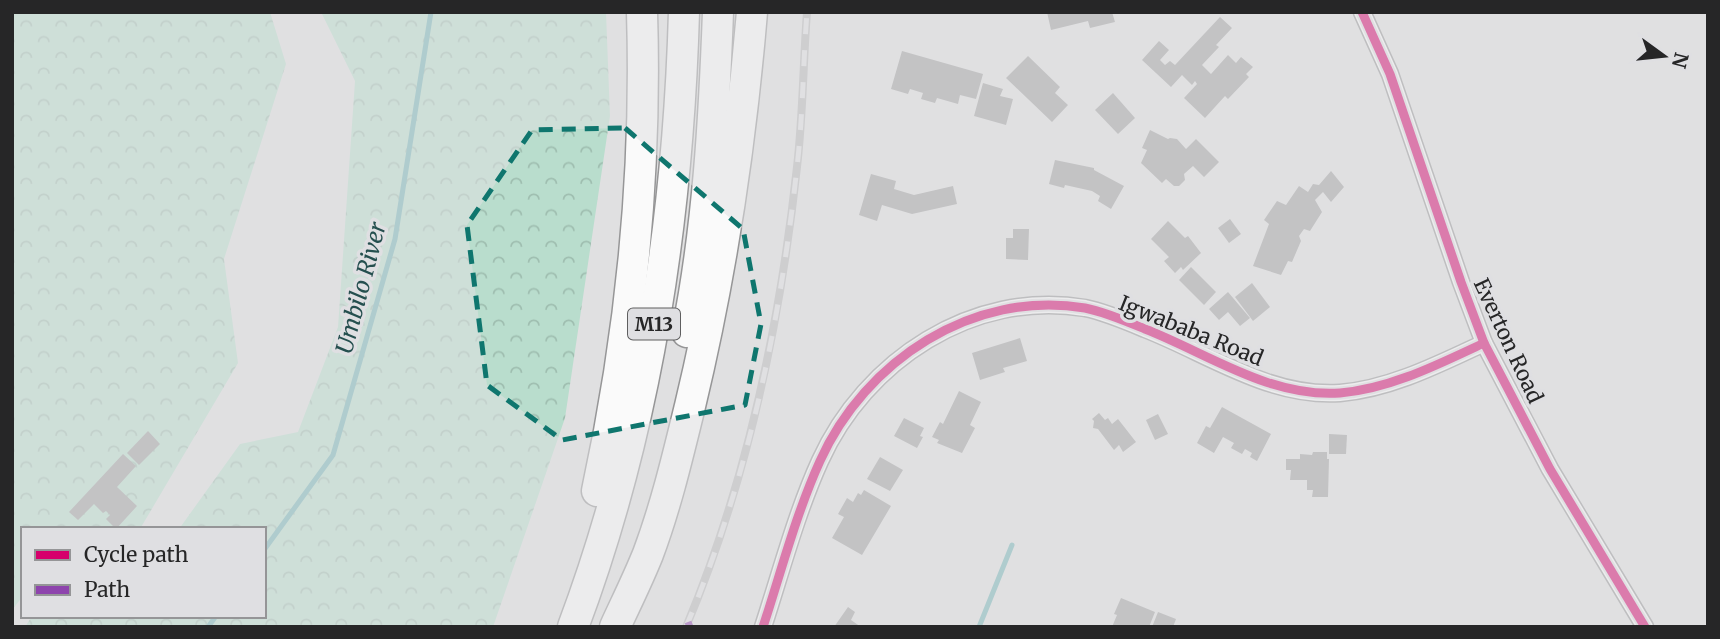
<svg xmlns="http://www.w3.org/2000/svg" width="1720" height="639" viewBox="0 0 1720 639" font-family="Merriweather,serif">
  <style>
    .forest { fill: url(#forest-crowns) }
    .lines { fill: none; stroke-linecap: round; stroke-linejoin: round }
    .stream { stroke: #74b4b5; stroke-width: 5 }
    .building { fill: #a0a0a0 }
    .street-casing { stroke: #969697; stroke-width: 19 }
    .highway-casing { stroke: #969697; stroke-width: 33 }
    .street { stroke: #fafafa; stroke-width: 16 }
    .highway { stroke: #fafafa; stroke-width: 30 }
    .rail-casing { stroke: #b8b8b9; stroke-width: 8 }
    .rail { stroke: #dfdfe2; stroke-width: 5; stroke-dasharray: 16; stroke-linecap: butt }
    .quiet { stroke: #8e44ad; stroke-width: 7; stroke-dasharray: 14 7; stroke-linecap: butt }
    .cycleway-casing { stroke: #dfdfe2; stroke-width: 13 }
    .cycleway { stroke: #d6006c; stroke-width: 9 }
    .marked { fill: none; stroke: #0f766e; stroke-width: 5; stroke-dasharray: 14 9; stroke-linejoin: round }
    .labels { text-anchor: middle; stroke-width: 7; stroke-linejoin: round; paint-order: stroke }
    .shield { fill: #dfdfe2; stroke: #5e5e5f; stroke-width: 2 }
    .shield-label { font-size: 19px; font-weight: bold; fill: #262627 }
    .street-label { font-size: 21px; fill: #262627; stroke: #dfdfe2 }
    .water-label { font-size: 23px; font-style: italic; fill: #254f4f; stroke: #dfdfe2 }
  </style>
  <defs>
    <pattern id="forest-crowns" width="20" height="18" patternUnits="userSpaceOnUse" patternTransform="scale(1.75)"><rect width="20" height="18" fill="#b9ddcd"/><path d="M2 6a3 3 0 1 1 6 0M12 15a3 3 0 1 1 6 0" fill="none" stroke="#9fbeb0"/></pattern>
  </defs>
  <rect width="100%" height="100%" fill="#e0e0e1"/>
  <g class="forest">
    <path d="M12,12H270L286,64L224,259L238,363L140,529H23V596L12,610Z"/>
    <path d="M321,12H606L610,116L565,418L493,627H25L32,616H264V529H179L240,444L298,432L338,327L355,81Z"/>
  </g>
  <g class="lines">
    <g class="stream">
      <path d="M264,550L333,455L395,239L431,12"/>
      <path d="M208,627L216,616"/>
      <path d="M979,627L1012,545"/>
    </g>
  </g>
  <g class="building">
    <path d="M1047,12H1112L1115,22L1090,28L1088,21L1051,30Z"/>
    <path d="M1220,17L1232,28L1216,45L1219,47L1202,65L1211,74L1228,55L1236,63L1241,57L1253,67L1246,74L1249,77L1228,99L1225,96L1205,118L1184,98L1197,84L1195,81L1192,85L1182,75L1171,87L1142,60L1159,41L1169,50L1160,60L1165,65L1170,61L1175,65Z"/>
    <path d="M902,51L983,74L976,99L960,95L958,104L937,98L935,103L921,99L923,93L910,89L908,94L891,89Z"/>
    <path d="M1028,56L1060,87L1055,93L1068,105L1052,122L1006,78Z"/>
    <path d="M983,83L1003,89L1000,96L1013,99L1006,125L974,116Z"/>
    <path d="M1113,93L1135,118L1118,134L1095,110Z"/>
    <path d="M1150,130L1168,139L1170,138L1177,139L1186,149L1196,139L1219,162L1204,177L1193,166L1184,174L1185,180L1179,186H1174L1166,179L1162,183L1141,163L1147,150L1142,148Z"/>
    <path d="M1055,160L1094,168V170L1124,186L1111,209L1098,201L1100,196L1092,191L1065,185L1064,188L1049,184Z"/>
    <path d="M1331,171L1344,187L1331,202L1323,192L1315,200L1322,212L1310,231L1304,229L1299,236L1301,241L1292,262L1288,261L1281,275L1253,266L1269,224L1264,220L1277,201L1286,205L1299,186L1308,192L1313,184L1319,185Z"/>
    <path d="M871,174L896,181L894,189L914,195L953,186L957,204L912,214L882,205L877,221L859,215Z"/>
    <path d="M1230,219L1241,234L1229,243L1218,228Z"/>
    <path d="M1168,221L1185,238L1188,236L1201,253L1183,270L1181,267L1175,273L1164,261L1169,257L1151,239Z"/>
    <path d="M1013,229H1029L1028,260L1006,259V238H1013Z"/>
    <path d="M1191,267L1216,292L1204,305L1179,280Z"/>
    <path d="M1252,283L1270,307L1253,321L1235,297Z"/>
    <path d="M1228,292L1250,318L1240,326L1228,312L1219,320L1209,309Z"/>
    <path d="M1020,338L1027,361L1003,368L1005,372L980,380L972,353Z"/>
    <path d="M959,391L981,402L970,425L975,428L962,453L937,443L939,440L932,437L940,422L943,424Z"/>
    <path d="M1222,407L1271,434L1257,461L1250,457L1252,453L1245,449L1242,454L1231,448L1234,443L1223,437L1214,453L1197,443L1206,426L1210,428Z"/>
    <path d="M1099,413L1105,420L1108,418L1112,424L1118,419L1136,442L1123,452L1119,445L1114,450L1098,429L1093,428L1094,421L1092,419Z"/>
    <path d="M1158,414L1168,434L1155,440L1146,420Z"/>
    <path d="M904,418L924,428L920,436L923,437L917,448L894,436Z"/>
    <path d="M148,431L160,444L139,465L127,453Z"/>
    <path d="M1329,434L1347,435L1346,454H1329Z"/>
    <path d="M1313,452H1327V459H1329L1328,497H1312L1313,490H1307V480H1290L1291,470H1286V459H1300V454L1312,455Z"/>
    <path d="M123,454L136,466L117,487L137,506L116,529L106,519L110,515L106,511L103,513L94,504L78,520L69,512Z"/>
    <path d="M880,457L903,470L890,491L867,479Z"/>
    <path d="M864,490L891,506L862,555L832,538L844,517L838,514L847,498L853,502L858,493L861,495Z"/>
    <path d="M1121,598L1155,612L1149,627H1112L1117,615L1114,614Z"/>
    <path d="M848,607L855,612L851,620L861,627H834Z"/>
    <path d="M1158,612L1176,619L1173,627H1152Z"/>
  </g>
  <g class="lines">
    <g class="street-casing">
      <g id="street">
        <path d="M1362,12L1390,74L1461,282L1484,343L1550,469L1645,627"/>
        <path d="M763,627C781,572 796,514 820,461C865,361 973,289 1085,308C1105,312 1126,321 1145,329C1207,353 1270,398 1340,393C1390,389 1439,364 1484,343"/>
      </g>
    </g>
    <g class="highway-casing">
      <g id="highway">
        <path d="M687,332C708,227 714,119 718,12"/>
        <path d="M597,491C631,334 647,173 642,12"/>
        <path d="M573,627C647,430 678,222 684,12"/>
        <path d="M615,627C626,603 638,579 648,554C666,506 678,455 690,406C721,277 741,144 752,12"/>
      </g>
    </g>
    <use href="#street" class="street"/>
    <use href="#highway" class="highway"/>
    <g class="rail-casing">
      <path id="rail" d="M686,627C748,480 780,324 797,167C803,116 803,64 807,12"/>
    </g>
    <use href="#rail" class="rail"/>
    <path class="quiet" d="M688,622L690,627"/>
    <g class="cycleway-casing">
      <g id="cycleway">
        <path d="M1362,12L1390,74L1461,282L1484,343L1550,469L1645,627"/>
        <path d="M763,627C781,572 796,514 820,461C865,361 973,289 1085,308C1105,312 1126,321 1145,329C1207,353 1270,398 1340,393C1390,389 1439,364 1484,343"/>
      </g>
    </g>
    <use href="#cycleway" class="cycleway"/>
  </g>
  <path d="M0 0H1720V639H0ZM625,128L743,229L761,324L745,405L562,440L487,385L467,225L532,130Z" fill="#e0e0e1" fill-opacity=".55" fill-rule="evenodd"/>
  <path class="marked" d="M625,128L743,229L761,324L745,405L562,440L487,385L467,225L532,130Z"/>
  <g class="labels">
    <rect class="shield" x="628" y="308.5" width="52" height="31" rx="5"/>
    <g class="shield-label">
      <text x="654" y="331">M13</text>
    </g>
    <g class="street-label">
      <text transform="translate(1191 331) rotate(22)" y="7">Igwababa Road</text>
      <text transform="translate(1508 341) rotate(65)" y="7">Everton Road</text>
    </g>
    <g class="water-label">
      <text transform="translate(361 288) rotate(-75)" y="8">Umbilo River</text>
    </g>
  </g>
  <rect width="1720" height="639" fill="none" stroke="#262627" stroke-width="28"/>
  <rect x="21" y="527" width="245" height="91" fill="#dfdfe2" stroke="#959597" stroke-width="2"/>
  <rect x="35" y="550" width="35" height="10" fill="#d6006c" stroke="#959597" stroke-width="2"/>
  <text x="84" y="562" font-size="21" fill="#262627">Cycle path</text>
  <rect x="35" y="585" width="35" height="10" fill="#8e44ad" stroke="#959597" stroke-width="2"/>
  <text x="84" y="597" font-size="21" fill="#262627">Path</text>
  <g transform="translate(1664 56) rotate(105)" stroke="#dfdfe2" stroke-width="5" paint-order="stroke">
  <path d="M0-5L12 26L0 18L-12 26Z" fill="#262627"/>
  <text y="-10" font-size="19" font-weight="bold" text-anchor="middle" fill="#262627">N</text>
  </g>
</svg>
